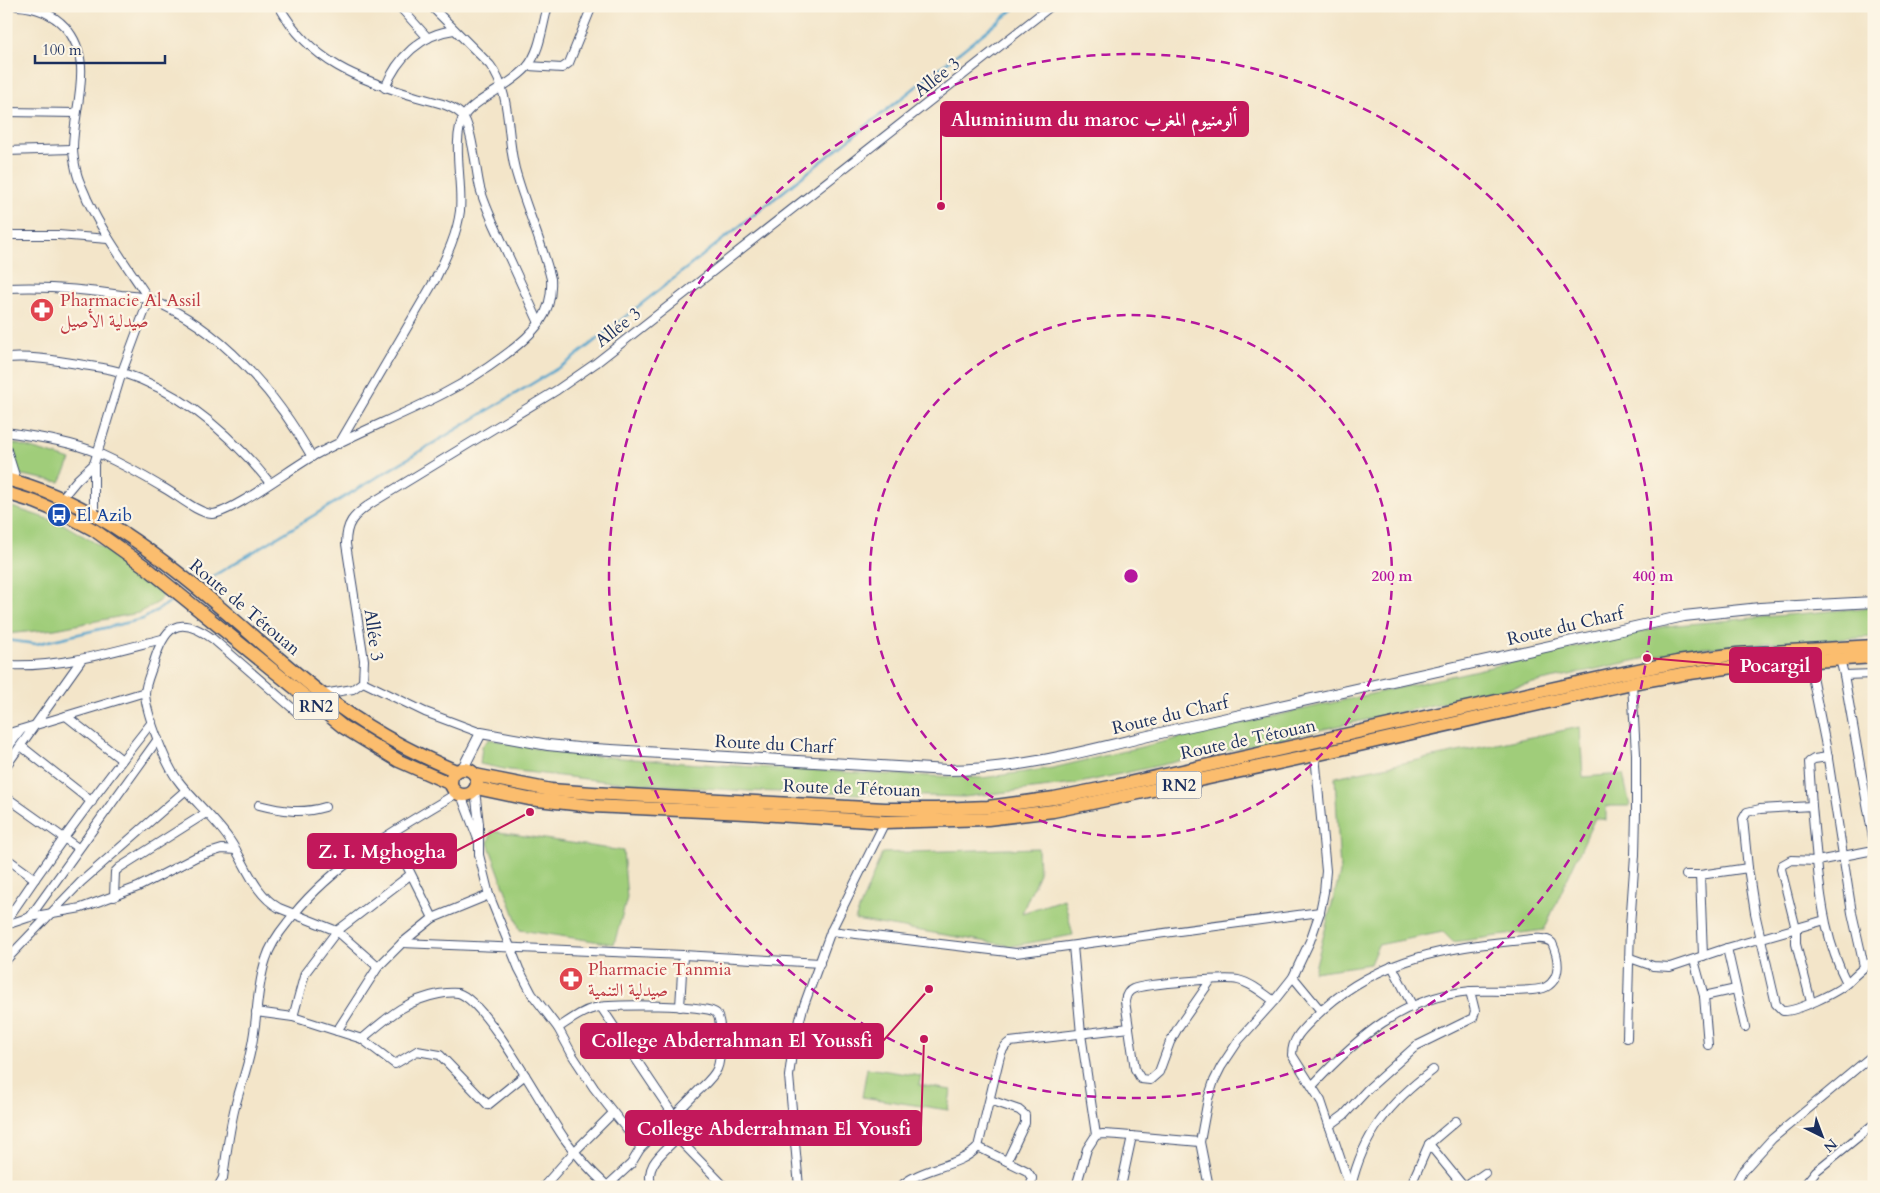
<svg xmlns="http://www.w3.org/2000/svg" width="1880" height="1193" viewBox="0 0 1880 1193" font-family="Cardo,Amiri,serif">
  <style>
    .green { fill: #a0cd7a; stroke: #5e7e6c }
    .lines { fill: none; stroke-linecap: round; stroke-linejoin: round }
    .stream { stroke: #51a3cc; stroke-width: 2.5 }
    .minor-casing { stroke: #3b4a6e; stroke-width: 10 }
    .tertiary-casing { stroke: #3b4a6e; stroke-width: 12 }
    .trunk-casing { stroke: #3b4a6e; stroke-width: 15 }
    .minor { stroke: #fff; stroke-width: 8 }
    .tertiary { stroke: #fff; stroke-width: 10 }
    .trunk { stroke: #fbbd6e; stroke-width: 12 }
    .ring { fill: none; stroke: #b5179e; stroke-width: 2.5; stroke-dasharray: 9 6 }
    .labels { text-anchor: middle; stroke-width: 4.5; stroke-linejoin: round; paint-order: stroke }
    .shield { fill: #fcf5e5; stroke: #5e6a86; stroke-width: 1 }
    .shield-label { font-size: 16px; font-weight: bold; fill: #1b2f5e }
    .street-label { font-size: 18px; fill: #1b2f5e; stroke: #fcf5e5 }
    .health-label { font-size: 18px; fill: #be3a42; stroke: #fcf5e5; text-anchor: start }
    .transit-label { font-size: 18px; fill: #164399; stroke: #fcf5e5; text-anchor: start }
    .centre { fill: #b5179e; stroke: #fcf5e5; stroke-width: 2.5 }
    .ring-label { font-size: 15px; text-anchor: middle; font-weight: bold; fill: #b5179e; stroke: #fcf5e5; stroke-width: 4.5; stroke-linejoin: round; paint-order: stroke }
    .leader { fill: none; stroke: #c2185b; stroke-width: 2 }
    .callout-dot { fill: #c2185b; stroke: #fcf5e5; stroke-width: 2 }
    .callout { fill: #c2185b; stroke: #c2185b; stroke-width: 2 }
    .callout-label { font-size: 19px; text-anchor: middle; font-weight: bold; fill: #fff }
  </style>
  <rect width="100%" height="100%" fill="#fcf5e5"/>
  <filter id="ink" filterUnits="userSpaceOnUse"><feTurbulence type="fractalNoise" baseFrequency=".02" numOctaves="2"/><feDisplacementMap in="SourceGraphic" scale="10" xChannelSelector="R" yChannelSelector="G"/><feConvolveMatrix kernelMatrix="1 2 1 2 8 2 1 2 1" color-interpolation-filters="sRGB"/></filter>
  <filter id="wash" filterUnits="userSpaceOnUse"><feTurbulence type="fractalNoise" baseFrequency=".0096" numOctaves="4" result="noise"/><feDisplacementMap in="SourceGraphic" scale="20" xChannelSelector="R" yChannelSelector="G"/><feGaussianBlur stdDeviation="1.12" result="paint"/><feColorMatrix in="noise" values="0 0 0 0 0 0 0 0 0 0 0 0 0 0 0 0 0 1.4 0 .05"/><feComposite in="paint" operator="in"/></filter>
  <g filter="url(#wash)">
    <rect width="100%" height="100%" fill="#f3e5c9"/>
    <g class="green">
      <path d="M6,443L17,444L71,460L60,482L6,472Z"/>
      <path d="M6,505L63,524L131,564L164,594L157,603L138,613L55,629L6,634Z"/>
      <path d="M1874,607V637L1687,649L1075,784L964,797L748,791L603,781L509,770L480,764L482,746L489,739L559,753L684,763L879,774L982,778L1053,768L1234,725L1495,666L1666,626Z"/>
      <path d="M1580,727L1583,777L1623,774L1630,806H1606V820L1595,818L1544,930L1453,942L1443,932L1378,945L1370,964L1314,972L1340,873L1335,777Z"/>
      <path d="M492,831L623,851L627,898L614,944L520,930L488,843Z"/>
      <path d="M1038,848L1039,873L1022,913L1064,899L1073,935L1012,946L855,920L882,853Z"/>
      <path d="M867,1068L921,1076L919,1085L951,1090L948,1110L862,1097Z"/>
    </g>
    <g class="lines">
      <g class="stream">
        <path d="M200,584L568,362L1018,6"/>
        <path d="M6,640L36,644L143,619L178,597"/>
      </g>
    </g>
  </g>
  <g filter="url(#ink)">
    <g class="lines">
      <g class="minor-casing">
        <g id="minor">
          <path d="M17,6C36,7 52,13 65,27C96,61 73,108 73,148C73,156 75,166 77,174C79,182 84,191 87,199C104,235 127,266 149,299"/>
          <path d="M279,6C310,62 359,80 417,97C431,101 451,104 462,115C472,125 476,172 480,188C485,207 495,226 503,244C515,270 527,297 539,323"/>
          <path d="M399,6L428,38"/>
          <path d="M528,66L562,68L569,63L592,6"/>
          <path d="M385,88C397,58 421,34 454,30"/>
          <path d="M6,112L76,113"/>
          <path d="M6,151L72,149"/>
          <path d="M6,235H58L108,239"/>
          <path d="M6,288C44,286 83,289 121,295C130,296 142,296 151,300C220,327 277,394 312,457"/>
          <path d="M6,358C30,356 54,360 78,364C93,367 109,368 123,373C183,392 231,435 270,483"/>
          <path d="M6,432C37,437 69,441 98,453C120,463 142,475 162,487C176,494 197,513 212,514C230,514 293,467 313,456C376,422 444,401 501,358C515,348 530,336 540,322C549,309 552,295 551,279C542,242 525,206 515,169C506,134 512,94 490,65L431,6"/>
          <path d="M339,444L436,278C446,257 457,235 460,211C463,184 451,138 464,116C475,99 511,86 527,67C541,50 542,26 548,6"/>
          <path d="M6,447L17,482"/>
          <path d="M62,498L77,480L94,464"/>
          <path d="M94,514V464L122,372L149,299"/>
          <path d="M1840,659L1844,675L1874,674"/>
          <path d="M1809,661L1826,746L1852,913L1864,966"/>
          <path d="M6,665C60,668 111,652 162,639"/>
          <path d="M1844,675L1874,843"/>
          <path d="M363,682L425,712L481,733"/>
          <path d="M323,694L353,689L363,682L364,660L346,544C346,523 353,516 370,504L557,390L596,363L1051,6"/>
          <path d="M309,700L298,713L213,639C177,613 164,627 153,665C150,674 145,685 145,694C146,709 152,724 157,738C162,751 168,767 177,779C192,800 214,817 229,839C246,863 253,893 279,908L337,931L378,967"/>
          <path d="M66,716L122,760"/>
          <path d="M6,734L145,692"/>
          <path d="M21,746L92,802"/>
          <path d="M6,750L21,730"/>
          <path d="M6,766L82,659"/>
          <path d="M475,790L479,824V855L489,895L519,969L532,994L558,1028L573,1056L594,1088L639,1145L640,1149L631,1164L606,1187"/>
          <path d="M461,795L478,839"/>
          <path d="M6,797L78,848"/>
          <path d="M259,805C282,811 302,814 325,807"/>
          <path d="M1812,806L1809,762L1814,759L1828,757"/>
          <path d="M391,834L433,918"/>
          <path d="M6,858L35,879"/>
          <path d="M1748,868L1743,819L1747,812L1760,809L1812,806L1817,861L1791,860L1782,865L1781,869L1796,929V944L1811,1002"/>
          <path d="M1686,875H1700L1748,868L1755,913L1772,987L1776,1004L1783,1011C1796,1012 1838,992 1847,983C1857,973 1862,968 1874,960"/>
          <path d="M1700,875L1703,956"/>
          <path d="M114,897L115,872L119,868L206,813"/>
          <path d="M30,917L158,739"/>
          <path d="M6,921C52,853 101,786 152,722"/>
          <path d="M6,925L30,917L81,908L138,887L196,857L222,849L236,850"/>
          <path d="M831,931L1016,953L1320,912"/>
          <path d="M402,943L683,955L820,963"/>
          <path d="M1073,946L1081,1034L1096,1135"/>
          <path d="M1727,948L1745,1027"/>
          <path d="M1630,958L1653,966L1670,967L1727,948L1825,920"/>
          <path d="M6,960L81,882L186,790"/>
          <path d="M1694,960L1704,996L1708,1045"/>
          <path d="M1392,966L1413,1007"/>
          <path d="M1293,977L1321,1011"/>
          <path d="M1211,980L1179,1026L1170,1042L1159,1072L1150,1080L1141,1079L1135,1069L1125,1001C1126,995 1128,991 1133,989C1144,984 1226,977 1238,980C1251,983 1263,993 1274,1001"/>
          <path d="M1847,983C1827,945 1821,903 1817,861L1874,850"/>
          <path d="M1704,996L1736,989"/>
          <path d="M601,1007L674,1116"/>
          <path d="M680,1007L683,955"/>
          <path d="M256,1012L293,1017L362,1039L395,1064L417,1051L440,1055L488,1105L525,1075"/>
          <path d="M293,1017L305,973L337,931L410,875"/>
          <path d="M558,1028C569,1021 581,1011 595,1008C609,1004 708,1004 716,1013C723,1021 721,1060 717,1069C713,1078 703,1086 697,1092C678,1112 659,1130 640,1149"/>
          <path d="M337,1031L378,967L402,943L433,918L489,895"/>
          <path d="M1627,1038L1630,926L1635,855L1636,812V754L1632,683"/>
          <path d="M362,1039C387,1018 406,1000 439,994C445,993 452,992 458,993C487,1001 544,1110 564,1138C577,1156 591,1171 607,1186"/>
          <path d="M1312,1086C1357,1038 1402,997 1471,991C1487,990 1536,993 1546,987C1562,978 1559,958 1552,943C1544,935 1523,941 1512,941C1438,948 1368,963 1314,1018C1303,1029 1292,1038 1292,1055L1321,1101L1350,1187"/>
          <path d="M990,1100L1019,1110L1025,1115V1123L1007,1161"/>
          <path d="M665,1125L725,1187"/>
          <path d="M1329,1126L1344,1115L1368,1089L1416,1046L1473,1018L1475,1011L1470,991"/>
          <path d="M1429,1144L1464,1187"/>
          <path d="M978,1147L1027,1171L1032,1178L1031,1187"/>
          <path d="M1477,1178L1483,1187"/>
          <path d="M218,1187L223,1178C226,1156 229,1133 234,1111C239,1090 247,1070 251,1049C258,1019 256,988 266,959C270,946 278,934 287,923C331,864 395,831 457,793"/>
          <path d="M543,1187L574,1152L613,1113"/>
          <path d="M652,1187C643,1165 664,1152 677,1138"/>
          <path d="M799,1187L789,1076L793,1046L803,1008L831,931L885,822"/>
          <path d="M900,1187C920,1167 961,1167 978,1147L998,1064C1000,1055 1002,1047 1010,1042L1129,1028"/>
          <path d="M1076,1187L1087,1149L1096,1135L1103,1134L1119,1135L1200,1142"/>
          <path d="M1121,1187L1132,1136"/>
          <path d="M1209,1187L1200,1142L1208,1099L1214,1081L1221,1067L1239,1040L1274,1001L1293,977L1310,941L1320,912L1324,892L1326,871L1315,755"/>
          <path d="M1351,1187C1363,1134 1390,1102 1433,1070"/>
          <path d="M1410,1187L1429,1144L1456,1121"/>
          <path d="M1465,1187L1485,1173"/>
          <path d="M1734,1187L1742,1172L1772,1139L1874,1054"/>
          <path d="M1803,1187L1816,1171L1874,1124"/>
        </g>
      </g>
      <g class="tertiary-casing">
        <path id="tertiary" d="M463,768L481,733L548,745L578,748L947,770C1033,770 1115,742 1200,724C1361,689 1522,651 1684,616L1760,608L1874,602"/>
      </g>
      <g class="trunk-casing">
        <g id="trunk">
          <path d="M6,479C129,509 225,618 322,694C363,726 408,751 456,771"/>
          <path d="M6,493L35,502L66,515L94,530L147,568L343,727L399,761L451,784"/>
          <circle cx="464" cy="782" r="13"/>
          <path d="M475,775L551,790L592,793L885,809H936L988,807L1054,798L1115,786L1618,674L1677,662L1737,654L1874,646"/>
          <path d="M476,788L529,799L592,806L746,813L885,822L988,819L1053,811L1111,799L1315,755L1632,683L1683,674L1741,666L1874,657"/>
        </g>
      </g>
      <use href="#minor" class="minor"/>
      <use href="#tertiary" class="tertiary"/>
      <use href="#trunk" class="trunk"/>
    </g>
  </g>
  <g class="ring">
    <circle cx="1131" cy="576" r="261"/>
    <circle cx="1131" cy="576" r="522"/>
  </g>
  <defs>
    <g id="pharmacy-disc" transform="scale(1.25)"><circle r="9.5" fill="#e0444e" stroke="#fcf5e5"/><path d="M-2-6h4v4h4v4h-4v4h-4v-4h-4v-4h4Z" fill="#fff"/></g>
    <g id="bus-disc" transform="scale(1.25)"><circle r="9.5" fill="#1a4fb4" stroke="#fcf5e5"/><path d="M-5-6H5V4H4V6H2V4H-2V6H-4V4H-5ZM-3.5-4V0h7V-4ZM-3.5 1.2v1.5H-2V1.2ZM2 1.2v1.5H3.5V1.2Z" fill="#fff"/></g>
  </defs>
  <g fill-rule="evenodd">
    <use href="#pharmacy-disc" x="42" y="310"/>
    <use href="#bus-disc" x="59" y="515"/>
    <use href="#pharmacy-disc" x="571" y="979"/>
  </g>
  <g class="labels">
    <g class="shield">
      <rect x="293.5" y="692.5" width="45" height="27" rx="4"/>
      <rect x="1156.5" y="771.5" width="45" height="27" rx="4"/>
    </g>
    <g class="shield-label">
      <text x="316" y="712">RN2</text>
      <text x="1179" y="791">RN2</text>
    </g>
    <g class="street-label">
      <text transform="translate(937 77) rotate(-38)" y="6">Allée 3</text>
      <text transform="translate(618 327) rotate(-38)" y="6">Allée 3</text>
      <text transform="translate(245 607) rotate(40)" y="6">Route de Tétouan</text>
      <text transform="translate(1565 626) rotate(-13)" y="6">Route du Charf</text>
      <text transform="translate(374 635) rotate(82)" y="6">Allée 3</text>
      <text transform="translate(1170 715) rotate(-13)" y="6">Route du Charf</text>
      <text transform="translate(1248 739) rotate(-12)" y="6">Route de Tétouan</text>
      <text transform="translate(774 744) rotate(3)" y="6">Route du Charf</text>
      <text transform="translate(852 788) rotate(2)" y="6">Route de Tétouan</text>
    </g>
    <g class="health-label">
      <text x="60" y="306">Pharmacie Al Assil<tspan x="60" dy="21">صيدلية الأصيل</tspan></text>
      <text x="588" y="975">Pharmacie Tanmia<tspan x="588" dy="21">صيدلية التنمية</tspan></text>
    </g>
    <g class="transit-label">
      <text x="76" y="521">El Azib</text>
    </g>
  </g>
  <circle cx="1131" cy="576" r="8" class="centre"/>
  <g class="ring-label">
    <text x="1392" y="581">200 m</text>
    <text x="1653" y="581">400 m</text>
  </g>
  <path class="leader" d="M941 206L941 119M1647 658L1730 665M530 812L456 851M929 989L883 1041M924 1039L921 1128"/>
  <g class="callout-dot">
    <circle cx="941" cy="206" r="5"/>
    <circle cx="1647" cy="658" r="5"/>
    <circle cx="530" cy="812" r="5"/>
    <circle cx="929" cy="989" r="5"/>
    <circle cx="924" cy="1039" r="5"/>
  </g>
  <g class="callout">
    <rect x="941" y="102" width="307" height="34" rx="5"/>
    <rect x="1730" y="648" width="91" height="34" rx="5"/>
    <rect x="308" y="834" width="148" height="34" rx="5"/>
    <rect x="581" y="1024" width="302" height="34" rx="5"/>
    <rect x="626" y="1111" width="295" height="34" rx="5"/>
  </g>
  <g class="callout-label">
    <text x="1094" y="126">Aluminium du maroc ألومنيوم المغرب</text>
    <text x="1775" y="672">Pocargil</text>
    <text x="382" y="858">Z. I. Mghogha</text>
    <text x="732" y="1047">College Abderrahman El Youssfi</text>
    <text x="774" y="1135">College Abderrahman El Yousfi</text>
  </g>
  <rect width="1880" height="1193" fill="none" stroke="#fcf5e5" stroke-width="25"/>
  <g transform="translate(1822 1136) rotate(138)" stroke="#fcf5e5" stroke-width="4" paint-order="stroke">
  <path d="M0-4L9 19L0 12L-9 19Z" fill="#1b2f5e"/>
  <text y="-8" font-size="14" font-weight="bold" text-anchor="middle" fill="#1b2f5e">N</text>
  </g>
  <path d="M35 55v8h130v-8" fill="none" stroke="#1b2f5e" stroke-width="2.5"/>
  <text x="42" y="55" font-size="15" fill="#1b2f5e" stroke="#fcf5e5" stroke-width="4" paint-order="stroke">100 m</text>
</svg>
